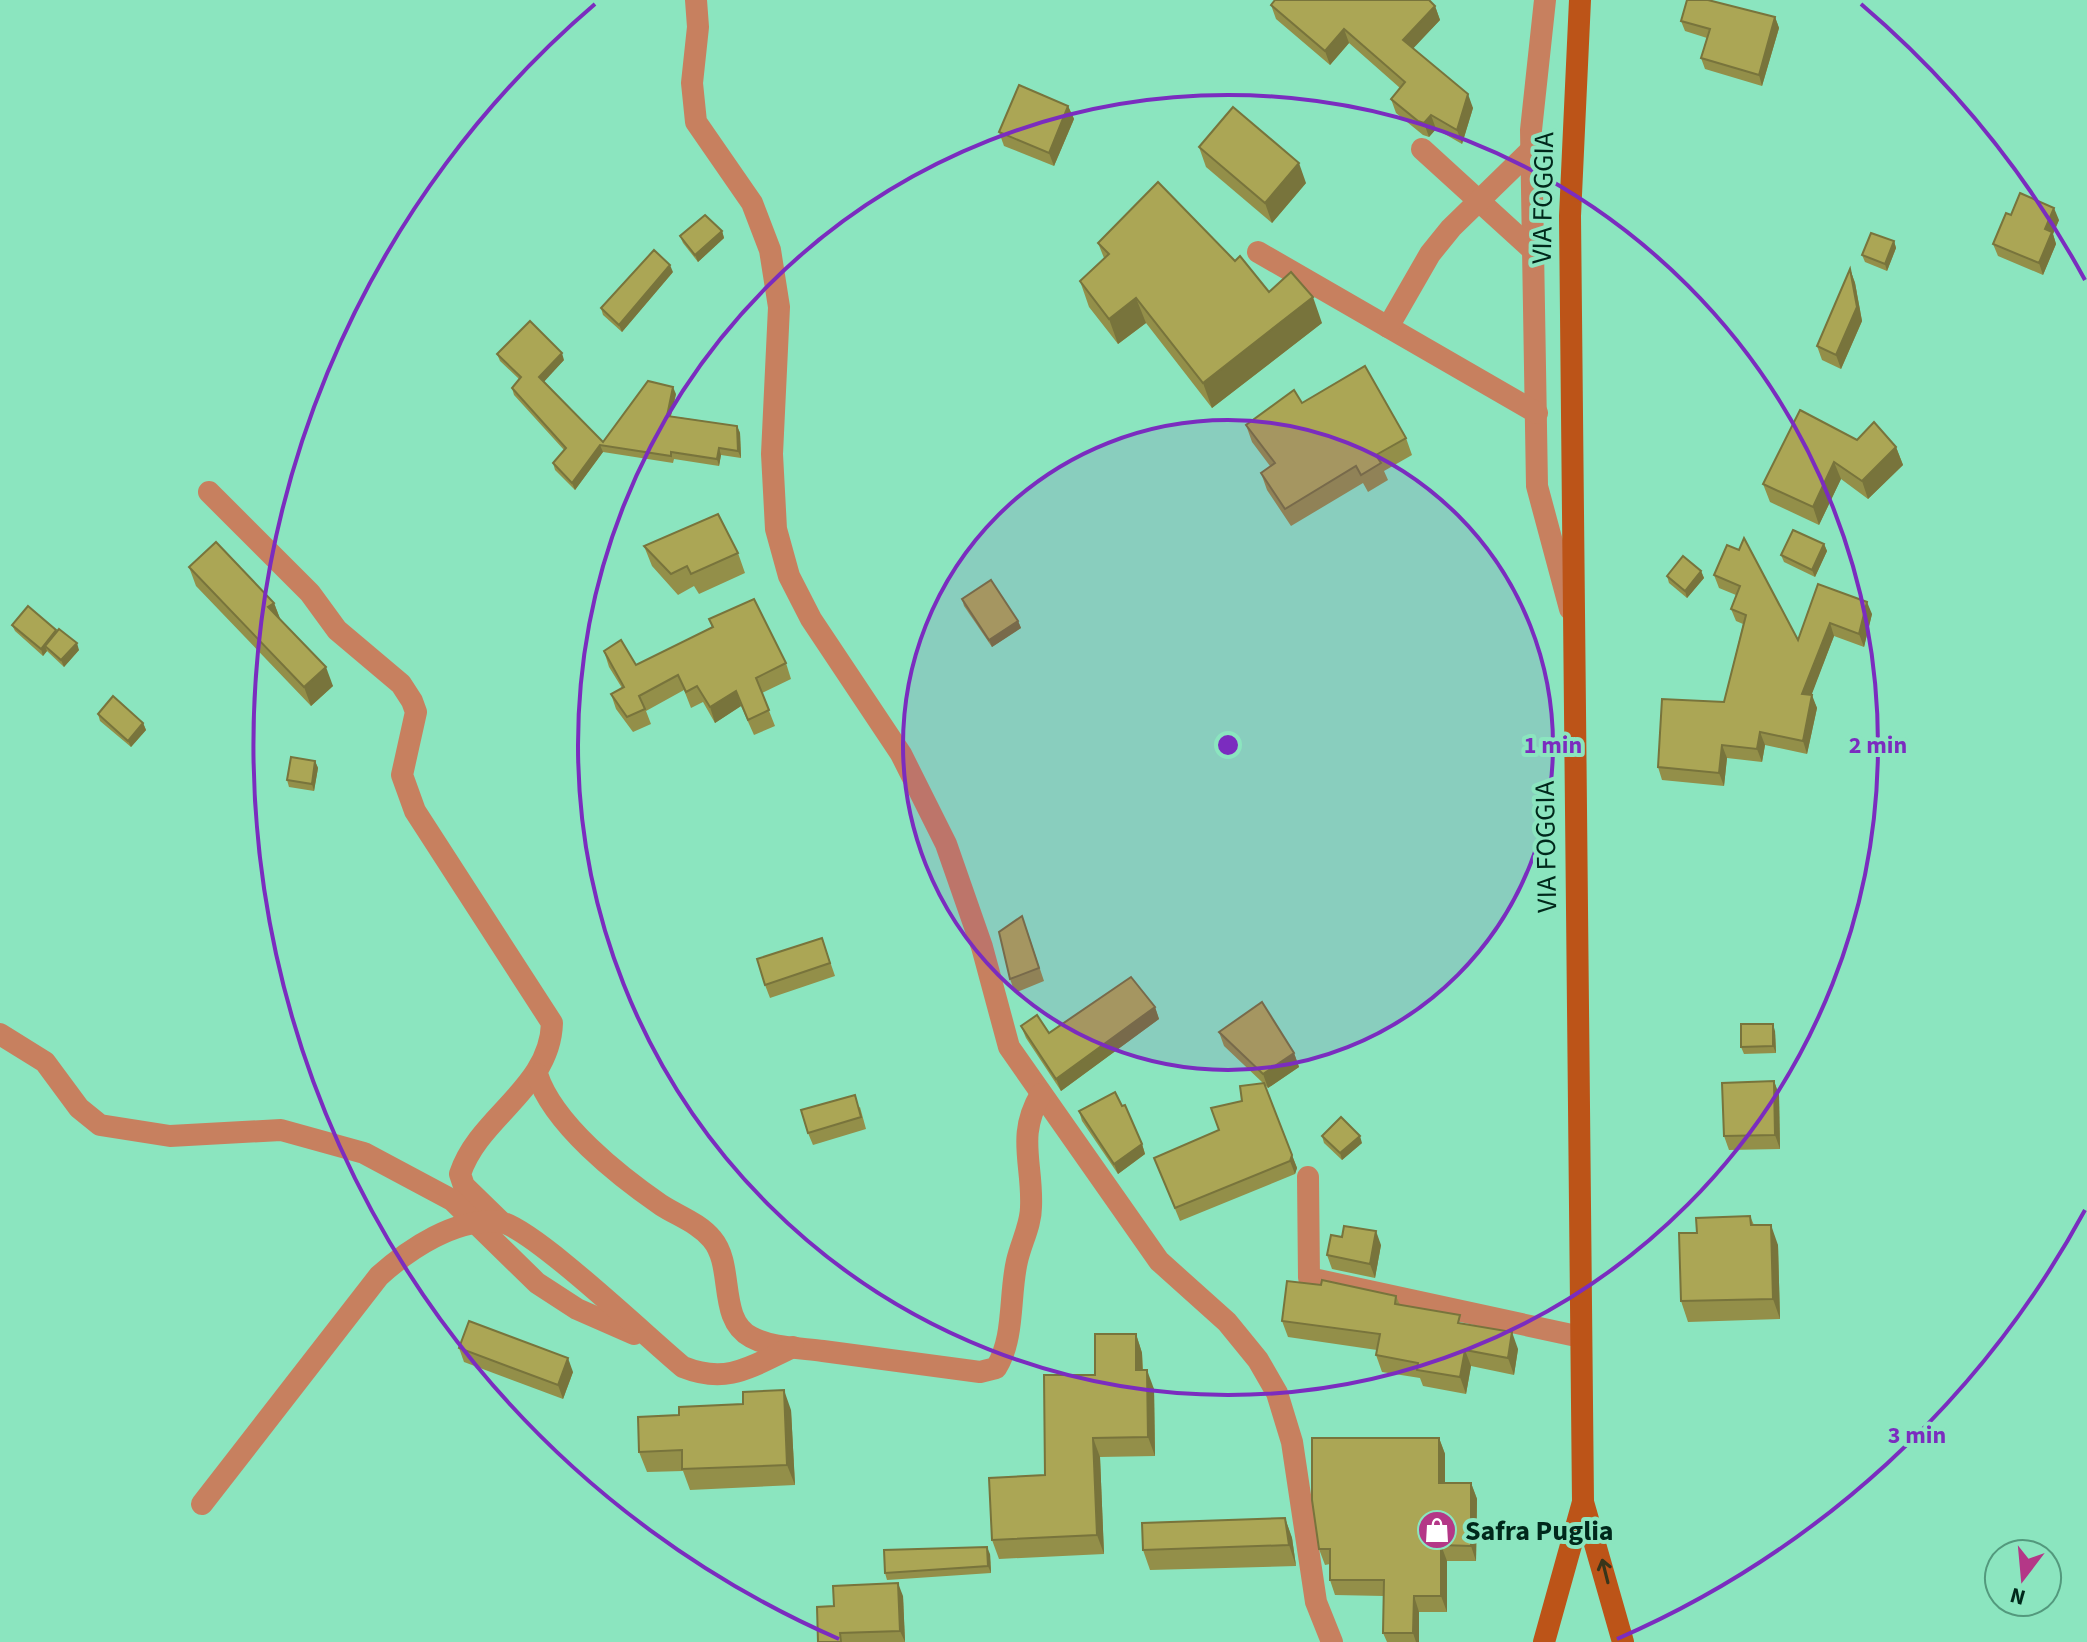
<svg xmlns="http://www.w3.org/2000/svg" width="2087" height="1642" viewBox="0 0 2087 1642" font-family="'Source Sans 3',sans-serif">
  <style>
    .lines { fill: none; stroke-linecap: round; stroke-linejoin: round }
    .minor { stroke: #c7805f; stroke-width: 22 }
    .secondary { stroke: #bc5418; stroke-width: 22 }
    .wall { fill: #938f49 }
    .shaded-wall { fill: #78743c }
    .building { fill: #aba655; stroke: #78743c; stroke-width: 2 }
    .oneway { stroke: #38351a }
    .ring { fill: none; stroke: #7b2cbf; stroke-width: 4 }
    .labels { text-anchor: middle; stroke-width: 8; stroke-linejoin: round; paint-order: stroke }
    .street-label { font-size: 28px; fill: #00281b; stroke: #8be5bf }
    .poi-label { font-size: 28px; font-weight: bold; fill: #00281b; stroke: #8be5bf; text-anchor: start }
    .centre { fill: #7b2cbf; stroke: #8be5bf; stroke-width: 4 }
    .ring-label { font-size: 24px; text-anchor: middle; font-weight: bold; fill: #7b2cbf; stroke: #8be5bf; stroke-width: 8; stroke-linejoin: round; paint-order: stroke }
  </style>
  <rect width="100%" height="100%" fill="#8be5bf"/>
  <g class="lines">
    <g class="minor">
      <path d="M696,0L698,27L692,83L696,122L752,203L770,250L779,307L772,454L776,529L789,576L811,619L901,754L946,844L982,947L1009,1047L1159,1261L1227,1322L1258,1360L1277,1393L1292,1442L1316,1602L1332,1642"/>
      <path d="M1545,0L1531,130L1537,486L1570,609"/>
      <path d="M1422,149L1535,252"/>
      <path d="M1258,252L1537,413"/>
      <path d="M1388,327L1430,254L1451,228L1532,149"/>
      <path d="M209,492L310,593L337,630L401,684L412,701L416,712L402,775L415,811L552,1023C550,1089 479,1116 460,1174L464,1186L501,1222"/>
      <path d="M0,1034L45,1062L79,1108L100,1125L170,1136L281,1130L364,1153L452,1200L537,1283L577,1309L634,1334"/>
      <path d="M537,1074C553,1124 619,1176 661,1205C678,1216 699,1223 712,1239C735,1266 717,1319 751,1337C771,1348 801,1348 823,1351C875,1358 928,1365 980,1372L996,1368C1015,1338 1009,1295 1017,1261C1021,1243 1031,1225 1031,1207C1033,1163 1016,1136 1041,1094"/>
      <path d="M1308,1177L1309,1278L1581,1337"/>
      <path d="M202,1504L379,1276C409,1249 456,1217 500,1222C532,1227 650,1340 683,1367C728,1385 752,1366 793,1347"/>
    </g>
    <g class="secondary">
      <path d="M1583,1502L1623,1642"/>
      <path d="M1544,1642L1583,1502L1570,216L1580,0"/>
    </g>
  </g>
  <g class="wall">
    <path d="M1271,5L1435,6L1440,20L1413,48L1473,108L1462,144L1436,129L1429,137L1423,135L1396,113L1391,99L1400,88L1349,43L1330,65L1276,19Z"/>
    <path d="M1775,17L1779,28L1762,86L1705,69L1701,58L1707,38L1685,31L1681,21Z"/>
    <path d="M1068,106L1074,119L1054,166L1004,146L999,132Z"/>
    <path d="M1199,147L1306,183L1272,223L1206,167Z"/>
    <path d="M2011,215L2059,220L2053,234L2056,244L2043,275L1998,256L1993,244Z"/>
    <path d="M722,231L724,238L698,262L683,243L680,236Z"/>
    <path d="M1894,241L1896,248L1887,271L1865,262L1862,255Z"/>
    <path d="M1098,243L1235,261L1269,292L1322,323L1212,408L1146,323L1118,344L1089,307L1080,281L1104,258Z"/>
    <path d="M1850,269L1855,283L1862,321L1841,369L1822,360L1817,346Z"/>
    <path d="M673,272L622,332L603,315L601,308Z"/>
    <path d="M497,354L564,360L544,381L603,442L676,394L671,416L737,426L740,433L741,458L721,455L719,466L674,459L673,463L603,452L575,490L555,470L553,463L564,450L514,395L512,388L519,379L500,361Z"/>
    <path d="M1302,403L1406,438L1412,455L1384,471L1388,480L1368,492L1363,483L1291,526L1267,490L1261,473L1270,466L1252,442L1246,425Z"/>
    <path d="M1857,440L1896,447L1903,465L1868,499L1841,479L1819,525L1770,502L1763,484Z"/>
    <path d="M1824,544L1827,551L1815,577L1784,562L1781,555Z"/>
    <path d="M1727,545L1798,640L1818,584L1872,614L1864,647L1834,636L1811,695L1817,708L1807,754L1765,745L1762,762L1727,758L1724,786L1662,780L1658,767L1724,702L1743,624L1736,621L1731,609L1736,595L1719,588L1714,575Z"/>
    <path d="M644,546L738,553L745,573L699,594L694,586L678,595L652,566Z"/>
    <path d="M189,567L274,603L280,619L333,686L311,706L196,586Z"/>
    <path d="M1701,571L1704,578L1687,598L1669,583L1667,576Z"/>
    <path d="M962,599L1018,621L1021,628L992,647L964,606Z"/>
    <path d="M709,619L786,663L791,679L762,693L775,726L754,735L741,706L715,723L703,702L691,708L684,690L646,711L651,724L633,732L616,709L611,694L622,688L609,667L604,651L636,665L712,627Z"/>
    <path d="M12,625L57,632L79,650L64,667L47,651L43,656L15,631Z"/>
    <path d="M98,714L143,723L146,730L131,747L100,721Z"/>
    <path d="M315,761L318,768L314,791L289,787L287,780Z"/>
    <path d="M1027,930L1044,981L1015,993L1010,979Z"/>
    <path d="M822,938L835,976L770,998L765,985Z"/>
    <path d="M1155,1007L1159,1019L1061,1091L1026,1038L1021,1026L1049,1033Z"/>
    <path d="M1775,1031L1776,1053L1744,1054L1741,1047Z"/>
    <path d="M1219,1032L1294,1053L1299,1067L1268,1088L1264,1084L1297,1168L1295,1174L1180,1221L1154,1158L1219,1130L1242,1101L1263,1083L1224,1046Z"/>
    <path d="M1774,1081L1779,1095L1780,1149L1729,1150L1724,1136Z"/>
    <path d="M860,1107L866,1129L813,1145L808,1133Z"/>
    <path d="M1079,1111L1142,1144L1145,1154L1118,1174L1082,1121Z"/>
    <path d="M1322,1136L1362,1143L1342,1160L1324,1143Z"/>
    <path d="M1750,1216L1754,1225L1778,1245L1780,1319L1688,1322L1681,1301L1697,1233Z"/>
    <path d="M1342,1237L1381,1245L1375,1278L1332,1269L1327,1255Z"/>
    <path d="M1396,1296L1400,1305L1463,1324L1518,1349L1514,1375L1471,1366L1466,1394L1423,1386L1420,1378L1382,1372L1376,1355L1377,1350L1288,1337L1282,1321Z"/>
    <path d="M1136,1334L1142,1353L1143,1370L1154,1389L1155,1456L1100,1457L1104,1554L999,1559L992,1540L1045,1475Z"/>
    <path d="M459,1348L573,1372L563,1399L464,1362Z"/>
    <path d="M791,1410L795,1485L690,1490L683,1471L647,1472L639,1452Z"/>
    <path d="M1439,1438L1445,1454V1483H1471L1477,1499L1476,1561H1447V1612H1419V1642H1387L1383,1633L1384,1596L1335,1595L1330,1580V1564L1325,1565L1319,1549Z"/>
    <path d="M1285,1518L1292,1538L1296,1566L1150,1570L1143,1550Z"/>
    <path d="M990,1554L991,1573L887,1580L885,1573Z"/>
    <path d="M903,1596L905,1642H818Z"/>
  </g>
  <g class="shaded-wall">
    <path d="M1435,6L1440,20L1408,54L1403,40Z"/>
    <path d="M1775,17L1779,28L1762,86L1759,75Z"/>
    <path d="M1344,29L1349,43L1330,65L1325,51Z"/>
    <path d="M1468,94L1473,108L1462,144L1457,130Z"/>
    <path d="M1068,106L1074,119L1054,166L1049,153Z"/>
    <path d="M1431,115L1436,129L1429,137L1424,123Z"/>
    <path d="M1299,163L1306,183L1272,223L1265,203Z"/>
    <path d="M2054,208L2059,220L2053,234L2056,244L2043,275L2039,263L2045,229Z"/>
    <path d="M722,231L724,238L698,262L695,255Z"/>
    <path d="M1894,241L1896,248L1887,271L1885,264Z"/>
    <path d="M670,265L673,272L622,332L619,325Z"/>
    <path d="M1850,269L1855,283L1862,321L1841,369L1836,355Z"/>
    <path d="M1313,297L1322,323L1212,408L1203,383Z"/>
    <path d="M1136,298L1146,323L1118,344L1109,319Z"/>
    <path d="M562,353L564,360L542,384L539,377Z"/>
    <path d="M673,387L676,394L669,423L667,416Z"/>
    <path d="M737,426L740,433L741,458L738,451Z"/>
    <path d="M600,445L603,452L575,490L572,483Z"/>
    <path d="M1896,447L1903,465L1868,499L1862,481Z"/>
    <path d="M719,448L721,455L719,466L717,459Z"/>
    <path d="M1834,462L1841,479L1819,525L1813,507Z"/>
    <path d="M1824,544L1827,551L1815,577L1812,570Z"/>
    <path d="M1701,571L1704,578L1687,598L1685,591Z"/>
    <path d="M1867,602L1872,614L1864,647L1859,634Z"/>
    <path d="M274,603L281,621L268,607Z"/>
    <path d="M1018,621L1021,628L992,647L989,640Z"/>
    <path d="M1830,623L1834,636L1807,707L1802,694Z"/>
    <path d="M56,630L58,637L45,646L47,651L43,656L41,649Z"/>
    <path d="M77,643L79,650L64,667L61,660Z"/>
    <path d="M326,667L333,686L311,706L304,687Z"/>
    <path d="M736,691L741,706L715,723L710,707Z"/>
    <path d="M1812,695L1817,708L1807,754L1803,741Z"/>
    <path d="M143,723L146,730L131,747L128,741Z"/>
    <path d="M1760,732L1765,745L1762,762L1757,749Z"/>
    <path d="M1722,745L1727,758L1724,786L1719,773Z"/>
    <path d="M315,761L318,768L314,791L312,784Z"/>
    <path d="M1155,1007L1159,1019L1061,1091L1056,1079Z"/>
    <path d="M1773,1024L1775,1031L1776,1053L1773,1046Z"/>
    <path d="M1294,1053L1299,1067L1268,1088L1263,1074Z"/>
    <path d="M1774,1081L1779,1095L1780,1149L1775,1135Z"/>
    <path d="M1360,1136L1362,1143L1342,1160L1340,1153Z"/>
    <path d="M1142,1144L1145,1154L1118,1174L1114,1164Z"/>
    <path d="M1292,1155L1297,1168L1295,1174L1290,1161Z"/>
    <path d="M1771,1225L1778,1245L1780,1319L1773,1299Z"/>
    <path d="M1376,1231L1381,1245L1375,1278L1370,1264Z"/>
    <path d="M1512,1332L1518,1349L1514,1375L1508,1358Z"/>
    <path d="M1136,1334L1142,1353L1143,1389L1136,1370Z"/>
    <path d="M1465,1350L1471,1366L1466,1394L1460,1377Z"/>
    <path d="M568,1358L573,1372L563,1399L558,1385Z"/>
    <path d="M1147,1370L1154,1389L1155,1456L1148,1437Z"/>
    <path d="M784,1390L791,1410L795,1485L787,1465Z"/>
    <path d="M1093,1438L1100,1457L1104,1554L1097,1535Z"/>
    <path d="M1439,1438L1445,1454V1499L1439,1483Z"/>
    <path d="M1471,1483L1477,1499L1476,1561L1471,1546Z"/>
    <path d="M1285,1518L1292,1538L1296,1566L1289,1545Z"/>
    <path d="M1441,1545L1447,1561V1612L1441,1596Z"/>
    <path d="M987,1547L990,1554L991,1573L988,1566Z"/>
    <path d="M898,1583L903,1596L905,1642L900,1631Z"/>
    <path d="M1414,1596L1419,1612V1642H1416L1413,1633Z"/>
  </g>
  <g class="building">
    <path d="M1275,0H1429L1435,6L1403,40L1468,94L1457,130L1431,115L1424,123L1418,121L1391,99L1405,82L1344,29L1325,51L1271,5Z"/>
    <path d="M1687,0H1708L1775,17L1759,75L1701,58L1710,29L1681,21Z"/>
    <path d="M1019,85L1068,106L1049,153L999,132Z"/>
    <path d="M1233,107L1299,163L1265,203L1199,147Z"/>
    <path d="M1158,182L1235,261L1240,256L1269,292L1291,272L1313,297L1203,383L1136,298L1109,319L1080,281L1109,254L1098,243Z"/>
    <path d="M2020,193L2054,208L2045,229L2052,232L2039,263L1993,244L2006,213L2011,215Z"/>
    <path d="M705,215L722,231L695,255L680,236Z"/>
    <path d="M1871,233L1894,241L1885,264L1862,255Z"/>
    <path d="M654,250L670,265L619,325L601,308Z"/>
    <path d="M1850,269L1857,307L1836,355L1817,346Z"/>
    <path d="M530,321L562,353L539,377L603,442L648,381L673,387L667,416L737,426L738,451L719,448L717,459L671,452V456L600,445L572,483L553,463L566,448L512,388L521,377L497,354Z"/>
    <path d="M1365,366L1406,438L1376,455L1381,463L1361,475L1356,466L1285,509L1261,473L1275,463L1246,425L1294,390L1302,403Z"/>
    <path d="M1800,410L1857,440L1874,422L1896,447L1862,481L1834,462L1813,507L1763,484Z"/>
    <path d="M718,514L738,553L691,574L687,566L671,574L644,546Z"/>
    <path d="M1793,530L1824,544L1812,570L1781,555Z"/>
    <path d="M1744,538L1798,640L1818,584L1867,602L1859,634L1830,623L1802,694L1812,695L1803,741L1760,732L1757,749L1722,745L1719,773L1658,767L1662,699L1724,702L1746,615L1731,609L1740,586L1714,575L1727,545L1739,550Z"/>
    <path d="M216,542L274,603L268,607L326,667L304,687L189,567Z"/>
    <path d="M1683,556L1701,571L1685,591L1667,576Z"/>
    <path d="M991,580L1018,621L989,640L962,599Z"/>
    <path d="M754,599L786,663L756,678L769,710L748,720L736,691L710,707L697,686L686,692L678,675L639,696L645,709L627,717L611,694L624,687L604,651L621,640L636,665L713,627L709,619Z"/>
    <path d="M28,606L56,630L41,649L12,625Z"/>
    <path d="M59,629L77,643L61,660L45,646Z"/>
    <path d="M113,696L143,723L128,741L98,714Z"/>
    <path d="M291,757L315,761L312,784L287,780Z"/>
    <path d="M1022,916L1039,968L1010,979L999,932Z"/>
    <path d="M822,938L830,963L765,985L757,959Z"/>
    <path d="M1131,977L1155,1007L1056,1079L1021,1026L1037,1015L1049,1033Z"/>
    <path d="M1262,1002L1294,1053L1263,1074L1219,1032Z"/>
    <path d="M1741,1024H1773V1046L1741,1047Z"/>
    <path d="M1774,1081L1775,1135L1724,1136L1722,1083Z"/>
    <path d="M1264,1083L1292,1155L1290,1161L1175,1208L1154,1158L1219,1130L1211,1108L1242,1101L1240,1086Z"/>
    <path d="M1115,1092L1122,1106L1125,1105L1142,1144L1114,1164L1079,1111Z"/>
    <path d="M855,1095L861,1117L808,1133L801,1110Z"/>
    <path d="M1341,1117L1360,1136L1340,1153L1322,1136Z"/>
    <path d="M1750,1216L1751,1225H1771L1773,1299L1681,1301L1679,1233H1697L1696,1218Z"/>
    <path d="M1344,1226L1376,1231L1370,1264L1327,1255L1331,1235L1342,1237Z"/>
    <path d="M1322,1280L1396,1296L1395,1304L1460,1315L1458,1323L1512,1332L1508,1358L1465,1350L1460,1377L1417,1370L1418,1363L1376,1355L1380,1334L1282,1321L1287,1281L1321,1285Z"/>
    <path d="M469,1321L568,1358L558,1385L459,1348Z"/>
    <path d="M1095,1334H1136V1370H1147L1148,1437L1093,1438L1097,1535L992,1540L989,1478L1045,1475L1044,1375H1095Z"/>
    <path d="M784,1390L787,1465L682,1469V1450L639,1452L638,1417L679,1415V1407L743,1404V1392Z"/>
    <path d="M1312,1438H1439V1483H1471V1546L1441,1545V1596H1414L1413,1633H1383L1384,1580H1330V1549H1319L1312,1500Z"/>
    <path d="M1285,1518L1289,1545L1143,1550L1142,1523Z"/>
    <path d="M987,1547L988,1566L885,1573L884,1550Z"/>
    <path d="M898,1583L900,1631L840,1633L841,1642H818L817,1607L834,1606L833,1586Z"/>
  </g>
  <defs><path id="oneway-shaft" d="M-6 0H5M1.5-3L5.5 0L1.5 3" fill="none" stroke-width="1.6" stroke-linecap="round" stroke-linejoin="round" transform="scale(2)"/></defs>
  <use class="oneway" href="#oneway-shaft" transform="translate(1605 1571) rotate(-104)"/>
  <circle cx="1228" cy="745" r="325" fill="#7b2cbf" fill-opacity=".12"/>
  <g class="ring">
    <circle cx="1228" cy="745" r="325"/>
    <circle cx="1228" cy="745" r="650"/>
    <path d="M2085 1210A975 975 0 0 1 1617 1639M839 1639A975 975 0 0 1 595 4M1861 4A975 975 0 0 1 2085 280"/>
  </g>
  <defs>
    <g id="shop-disc" transform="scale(2)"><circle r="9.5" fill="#b43787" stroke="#8be5bf"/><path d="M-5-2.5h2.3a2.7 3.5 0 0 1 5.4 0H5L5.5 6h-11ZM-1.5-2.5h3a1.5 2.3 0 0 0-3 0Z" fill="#fff"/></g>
  </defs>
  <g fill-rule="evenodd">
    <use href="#shop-disc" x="1437" y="1530"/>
  </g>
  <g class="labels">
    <g class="street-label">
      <text transform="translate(1542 198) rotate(-89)" y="10">VIA FOGGIA</text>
      <text transform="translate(1545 847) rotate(-91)" y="10">VIA FOGGIA</text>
    </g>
    <g class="poi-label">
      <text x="1465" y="1540">Safra Puglia</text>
    </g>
  </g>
  <circle cx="1228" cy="745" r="12" class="centre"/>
  <g class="ring-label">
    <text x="1553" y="753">1 min</text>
    <text x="1878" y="753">2 min</text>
    <text x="1917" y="1443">3 min</text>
  </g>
  <g transform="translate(2023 1578) rotate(196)"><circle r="38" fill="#8be5bf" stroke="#53997d" stroke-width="2"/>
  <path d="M0-6L14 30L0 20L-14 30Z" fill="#b43787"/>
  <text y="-12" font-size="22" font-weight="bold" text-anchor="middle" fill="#00281b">N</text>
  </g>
</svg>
